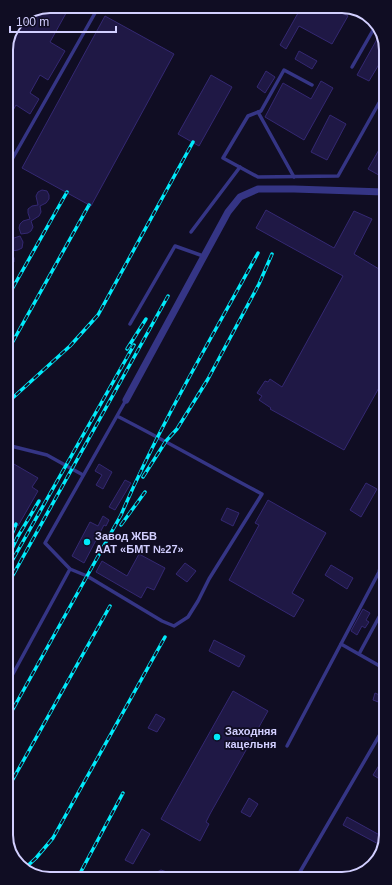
<svg xmlns="http://www.w3.org/2000/svg" width="392" height="885" viewBox="0 0 392 885" font-family="Helvetica,sans-serif">
  <style>
    .building { fill: #1f1845; stroke: #342872 }
    .lines { fill: none; stroke-linecap: round; stroke-linejoin: round }
    .lane { stroke: #353585; stroke-width: 3.5 }
    .street { stroke: #353585; stroke-width: 7 }
    .rail-casing { stroke: #00eafa; stroke-width: 3.5 }
    .rail { stroke: #100d23; stroke-width: 2; stroke-dasharray: 6; stroke-linecap: butt }
    .poi-dot { fill: #00eafa; stroke: #100d23; stroke-width: 1.5 }
    .labels { text-anchor: middle; stroke-width: 3.5; stroke-linejoin: round; paint-order: stroke }
    .poi-label { font-size: 11px; font-weight: bold; fill: #d2cfff; stroke: #100d23; text-anchor: start }
    .rim { fill: none; stroke: #d2cfff; stroke-width: 2 }
  </style>
  <rect width="100%" height="100%" fill="#100d23"/>
  <g class="building">
    <path d="M50,6H70L50,42L65,51L48,80L40,75L30,93L39,99L30,114L16,105L6,123V47L19,19Z"/>
    <path d="M302,6H329L348,16L332,44L299,26L286,49L280,45Z"/>
    <path d="M105,16L174,54L91,206L22,168Z"/>
    <path d="M381,32L384,35V56L369,81L357,75Z"/>
    <path d="M299,51L317,61L312,69L295,59Z"/>
    <path d="M266,71L275,77L265,93L257,87Z"/>
    <path d="M211,75L232,87L199,146L178,134Z"/>
    <path d="M321,81L333,88L304,140L265,117L283,83L311,99Z"/>
    <path d="M330,115L346,124L327,160L311,152Z"/>
    <path d="M384,141V178L368,169Z"/>
    <path d="M42,190L47,191L49,195V199L46,203L40,206L41,212L39,216L31,221L33,227L31,231L28,233L21,234L19,228L20,224L23,221L30,219L28,213V209L32,206L38,205L36,196L38,192Z"/>
    <path d="M266,210L334,248L354,211L372,219L354,254L384,272L385,377L344,450L270,409L271,408L259,400L262,396L257,393L265,381L268,382L270,379L282,387L343,276L256,228Z"/>
    <path d="M20,236L23,242L22,248L18,250L12,251L10,245L11,241L14,238Z"/>
    <path d="M11,252L14,258V262L7,270V253Z"/>
    <path d="M7,460L38,478L32,487L38,491L18,526L12,522L7,531Z"/>
    <path d="M99,464L112,472L103,489L96,485L102,475L95,471Z"/>
    <path d="M125,480L131,483L115,510L109,507Z"/>
    <path d="M366,483L377,489L361,517L350,510Z"/>
    <path d="M268,500L326,533L292,593L304,600L294,617L229,580L259,525L255,523Z"/>
    <path d="M227,508L239,513L233,526L221,520Z"/>
    <path d="M103,516L109,520L106,526L104,525L84,563L72,556L90,522L98,526Z"/>
    <path d="M139,554L165,568L154,590L147,587L141,598L96,572L102,561L127,576Z"/>
    <path d="M185,563L196,571L187,582L176,574Z"/>
    <path d="M331,565L353,578L347,589L325,575Z"/>
    <path d="M363,609L370,613L366,620L369,622L365,628L362,626L357,635L351,631Z"/>
    <path d="M385,637V653L379,649Z"/>
    <path d="M214,640L245,656L239,667L209,651Z"/>
    <path d="M233,691L268,711L210,814L206,822L209,824L200,841L161,819Z"/>
    <path d="M375,693L384,697L381,703L373,700Z"/>
    <path d="M156,714L165,719L157,732L148,728Z"/>
    <path d="M386,754V783L373,775Z"/>
    <path d="M249,798L258,804L250,817L241,812Z"/>
    <path d="M347,817L385,838L382,846L343,825Z"/>
    <path d="M142,829L150,834L133,864L125,860Z"/>
    <path d="M161,870L167,872L174,878H152L155,873Z"/>
  </g>
  <g class="lines">
    <g class="lane">
      <path d="M352,67L376,25"/>
      <path d="M312,85L284,70L261,111L248,116L223,158L258,177L338,176L384,94"/>
      <path d="M258,112L294,177"/>
      <path d="M6,170L99,6"/>
      <path d="M191,232L240,167"/>
      <path d="M130,324L175,246L203,256"/>
      <path d="M117,416C166,441 213,468 262,494L209,579L198,601L188,617L174,626L162,621L87,576L70,569L45,543L126,400"/>
      <path d="M7,445L47,455L83,475"/>
      <path d="M341,644L385,669"/>
      <path d="M359,654L385,606"/>
      <path d="M8,683L70,569"/>
      <path d="M287,746L379,572L385,549"/>
      <path d="M297,877L386,724"/>
    </g>
    <path class="street" d="M126,400L228,212L240,197L258,189H294L384,192"/>
    <g class="rail-casing">
      <g id="rail">
        <path d="M7,298L67,192"/>
        <path d="M127,349L146,319"/>
        <path d="M7,352L89,205"/>
        <path d="M7,403L70,346L98,315L193,142"/>
        <path d="M143,477L166,441L177,429L208,379L259,284L272,254"/>
        <path d="M121,525L145,492"/>
        <path d="M8,544L16,524"/>
        <path d="M10,553L17,538L39,501"/>
        <path d="M8,568L134,345"/>
        <path d="M8,584L168,296"/>
        <path d="M8,718L121,515C160,424 211,339 258,253"/>
        <path d="M8,788L110,606"/>
        <path d="M23,870L36,858L53,838L165,637"/>
        <path d="M77,879L123,793"/>
        <path d="M92,879L95,873"/>
      </g>
    </g>
    <use href="#rail" class="rail"/>
  </g>
  <g class="poi-dot">
    <circle cx="87" cy="542" r="4"/>
    <circle cx="217" cy="737" r="4"/>
  </g>
  <g class="labels">
    <g class="poi-label">
      <text x="95" y="540">Завод ЖБВ<tspan x="95" dy="13">ААТ «БМТ №27»</tspan></text>
      <text x="225" y="735">Заходняя<tspan x="225" dy="13">кацельня</tspan></text>
    </g>
  </g>
  <path d="M0 0H392V885H0ZM50 13H342A37 37 0 0 1 379 50V835A37 37 0 0 1 342 872H50A37 37 0 0 1 13 835V50A37 37 0 0 1 50 13Z" fill="#100d23" fill-rule="evenodd"/>
  <path class="rim" d="M50 13H342A37 37 0 0 1 379 50V835A37 37 0 0 1 342 872H50A37 37 0 0 1 13 835V50A37 37 0 0 1 50 13Z"/>
  <path d="M10 26v6h106v-6" fill="none" stroke="#d2cfff" stroke-width="2"/>
  <text x="16" y="26" font-size="12" fill="#d2cfff" stroke="#100d23" stroke-width="3" paint-order="stroke">100 m</text>
</svg>
